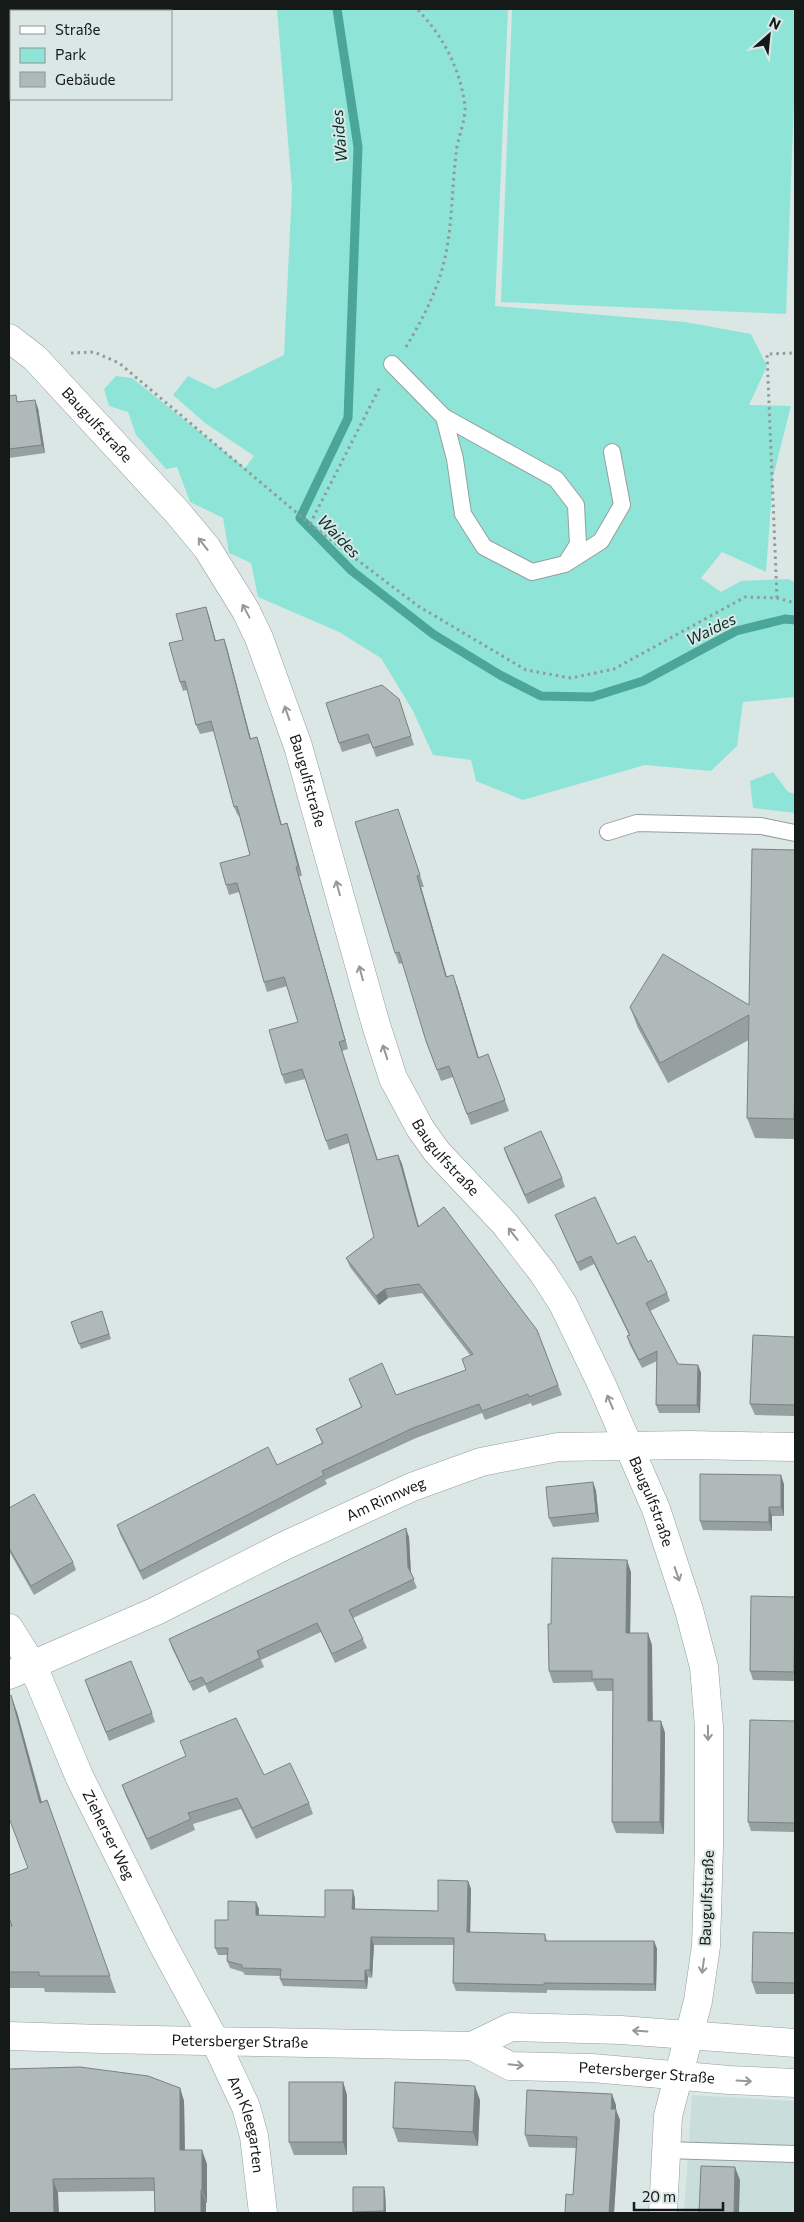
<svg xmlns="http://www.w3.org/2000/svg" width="804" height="2222" viewBox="0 0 804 2222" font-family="Commissioner,sans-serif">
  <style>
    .built { fill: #c9deda }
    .green { fill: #8ee5d7 }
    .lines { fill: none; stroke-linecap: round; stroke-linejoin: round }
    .stream { stroke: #4ba699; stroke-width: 9 }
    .lane-casing { stroke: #949f9d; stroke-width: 18 }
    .street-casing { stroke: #949f9d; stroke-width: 29 }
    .secondary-casing { stroke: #949f9d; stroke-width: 29 }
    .primary-casing { stroke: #949f9d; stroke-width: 29 }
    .path { stroke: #919a98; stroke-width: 3; stroke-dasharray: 2.5 4; stroke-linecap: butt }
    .lane { stroke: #fff; stroke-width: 16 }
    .street { stroke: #fff; stroke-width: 28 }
    .secondary { stroke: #fff; stroke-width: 28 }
    .primary { stroke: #fff; stroke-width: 28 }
    .wall { fill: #96a09e }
    .shaded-wall { fill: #7a8281 }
    .building { fill: #afbab8; stroke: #7a8281 }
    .oneway { stroke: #969897 }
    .labels { text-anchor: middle; stroke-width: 4; stroke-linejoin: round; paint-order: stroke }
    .street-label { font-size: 15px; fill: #151918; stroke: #dbe7e5 }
    .water-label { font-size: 16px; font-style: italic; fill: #05322d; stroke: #dbe7e5 }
  </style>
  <rect width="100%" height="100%" fill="#dbe7e5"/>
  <path class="built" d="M692,2095L795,2101V2213H684Z"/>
  <g class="green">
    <path d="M277,9H508L495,306L685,322L751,334L767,366L749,405L791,406L773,477L766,572L722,552L701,578L721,592L741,581L788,579L795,582V697L743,702L737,746L711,771L645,765L523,800L476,781L471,760L433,755L413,711L381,658L339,632L258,597L251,563L229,553L223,518L190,502L177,467L166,469L136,435L128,412L109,406L104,389L116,376L132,378L245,468L254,456L205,423L173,395L188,376L215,389L284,355L292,189Z"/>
    <path d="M512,9H795V73L786,314L501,302Z"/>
    <path d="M773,772L788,792L795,794V813L753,808L750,781Z"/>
  </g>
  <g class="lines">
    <path class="stream" d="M337,9L358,147L348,418L300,518L352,571L433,634L500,675L541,696L592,697L643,681L736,631L785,619L795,620"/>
    <g class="lane-casing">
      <g id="lane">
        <path d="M392,364L444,417L455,459L463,514L484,547L532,572L565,564L601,541L622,505L612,452"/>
        <path d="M444,417L556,479L576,505L578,544L568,560"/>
        <path d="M608,832L637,823L761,826L795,833"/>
        <path d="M665,2150L795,2154"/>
      </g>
    </g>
    <g class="street-casing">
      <g id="street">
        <path id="s1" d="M9,338L35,358L178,513L207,548L246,611L259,638L298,746L376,1025L393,1078L420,1128L437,1152L505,1224L543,1273L563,1304L602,1385L656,1509L689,1610L704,1667L709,1727V1846L706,1946L698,2001L668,2116L663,2213"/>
        <path id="s2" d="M9,1675L156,1611L284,1546L412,1487L481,1462L558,1447L689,1445L795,1447"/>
      </g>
    </g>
    <g class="secondary-casing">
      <g id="secondary">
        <path id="s3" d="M9,1628L33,1666L79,1776L161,1941L215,2041L246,2107L254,2136L263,2213"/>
      </g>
    </g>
    <g class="primary-casing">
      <g id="primary">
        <path id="s4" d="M9,2036L102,2039L472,2046L511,2027L621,2030L795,2043"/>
        <path id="s5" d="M472,2046L510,2066L592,2068L729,2080L795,2083"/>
      </g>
    </g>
    <g class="path">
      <path d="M406,347C419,325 431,303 439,279C453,239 451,195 456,154C457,139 466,121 465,106C460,68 443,36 417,9"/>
      <path d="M71,353L94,352L119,363L310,524L418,606L526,670L571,678L614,669L745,597L777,598L795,603"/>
      <path d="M310,524L381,385"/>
      <path d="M777,598L767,354L795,353"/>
    </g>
    <use href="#lane" class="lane"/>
    <use href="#street" class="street"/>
    <use href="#secondary" class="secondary"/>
    <use href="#primary" class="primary"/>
  </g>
  <g class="wall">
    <path d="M9,396L18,402L38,408L45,453L9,458Z"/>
    <path d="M209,616L216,641L224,639L227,648L251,739L257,737L260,746L282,825L287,823L290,832L302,876H299L348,1049L342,1051L378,1160L398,1155L402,1164L419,1226L537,1330L562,1395L532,1406L531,1403L485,1420L482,1413L416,1438L325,1480L327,1484L143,1580L120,1534L117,1525L277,1465L322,1443L316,1429L361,1407L349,1379L396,1395L466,1370L470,1355L422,1293L388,1298L379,1305L350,1267L346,1258L374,1237L349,1143L329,1150L305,1079L285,1084L282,1075L298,1022L287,986L267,992L264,982L239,892L229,895L226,885L250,855L239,815L238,816L234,807L214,731L200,734L196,725L187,690L183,691L180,682L183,640Z"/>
    <path d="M402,708L414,745L376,757L371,743L342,752L339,743Z"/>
    <path d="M402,820L424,887H421L447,977L457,986L479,1058L488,1054L509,1111L471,1125L453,1077L441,1081L426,1041L403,963L399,964L395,953Z"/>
    <path d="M795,850V1139L755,1138L747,1118L749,1040L668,1083L638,1028L630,1007L749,1005Z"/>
    <path d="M504,1148L562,1178L565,1187L528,1204L507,1157Z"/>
    <path d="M555,1215L617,1244L648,1262L667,1293L670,1301L650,1311L678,1364L698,1365L701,1373L700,1413H659L656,1405L657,1361L642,1368L630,1345L627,1336L629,1335L594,1264L580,1271Z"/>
    <path d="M102,1311L111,1339L81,1349L71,1322Z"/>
    <path d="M795,1337V1416L755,1415L750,1404Z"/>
    <path d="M593,1482L596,1491L599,1522L553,1527L549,1518Z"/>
    <path d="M784,1484V1516H772V1531L703,1530L700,1521Z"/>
    <path d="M9,1508L73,1562L76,1570L34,1595L9,1551Z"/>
    <path d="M409,1537L411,1573L417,1588L353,1618L367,1648L335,1663L321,1632L261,1660L264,1667L209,1693L205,1685L193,1691L172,1648L169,1639Z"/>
    <path d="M631,1572L630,1633L652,1645V1721H661L665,1733L664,1834L616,1833L612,1822L613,1691H597L593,1682L553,1683L549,1671L551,1624Z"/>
    <path d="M795,1597V1681L753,1680L750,1671Z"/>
    <path d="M88,1689L152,1713L155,1722L109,1741Z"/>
    <path d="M17,1712L42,1802L47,1800L116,1993L45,1992L44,1988H9V1926H11L9,1920V1875L28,1868Z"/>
    <path d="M795,1721V1832L751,1831L748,1822Z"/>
    <path d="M264,1775L309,1803L313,1814L256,1839L241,1809L193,1824L195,1830L151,1850L126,1796L122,1785Z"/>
    <path d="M468,1881L471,1889L470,1932L545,1934L547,1941H654L657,1949L656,1991L547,1990V1993L456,1991L453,1983L454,1945H374L372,1978L368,1977L367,1989L283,1986L280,1979V1976L245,1975L243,1972L230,1968L227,1961V1955H218L215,1948L228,1920L256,1902L259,1909V1915L325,1917L355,1898V1909L438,1911Z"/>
    <path d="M795,1933V1994H756L752,1982Z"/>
    <path d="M9,2069L180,2088L184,2101L185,2150L207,2164V2203H206V2213H155L154,2191L58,2192Z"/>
    <path d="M343,2082L347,2095V2155H294L289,2142Z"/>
    <path d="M480,2100L478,2146L398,2142L393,2128Z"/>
    <path d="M616,2105V2110L620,2120L614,2213H565L573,2195L576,2148L529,2147L525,2135Z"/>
    <path d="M385,2191L386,2213H354L353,2212Z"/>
  </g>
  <g class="shaded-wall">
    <path d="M35,400L38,408L45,453L42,445Z"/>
    <path d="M206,607L209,616L218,650L215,641Z"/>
    <path d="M224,639L227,648L253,748L250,739Z"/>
    <path d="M257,737L260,746L284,834L281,825Z"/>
    <path d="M287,823L290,832L302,876L298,866Z"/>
    <path d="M296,867L299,876L348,1049L345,1040Z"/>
    <path d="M417,876L421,887L450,988L446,977Z"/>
    <path d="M453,975L457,986L482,1069L478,1058Z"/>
    <path d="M795,1083V1122L794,1119Z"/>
    <path d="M398,1155L402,1164L421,1236L418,1227Z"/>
    <path d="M385,1289L388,1298L379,1305L376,1296Z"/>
    <path d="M698,1365L701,1373L700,1413L697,1405Z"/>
    <path d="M781,1475L784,1484V1516L781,1507Z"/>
    <path d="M593,1482L596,1491L599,1522L596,1513Z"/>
    <path d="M769,1507L772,1516V1531L769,1522Z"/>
    <path d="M406,1528L409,1537L411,1576L408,1567Z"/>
    <path d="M627,1560L631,1572L630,1645L626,1633Z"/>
    <path d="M795,1602V1676L794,1672Z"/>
    <path d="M648,1633L652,1645L653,1733L648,1721Z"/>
    <path d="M11,1695L17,1712L46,1819L40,1803Z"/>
    <path d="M661,1721L665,1733L664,1834L660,1822Z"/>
    <path d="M468,1881L471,1889L470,1940L467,1932Z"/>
    <path d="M353,1890L355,1898V1916L352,1909Z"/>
    <path d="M256,1902L259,1909L258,1922L256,1915Z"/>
    <path d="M371,1937L374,1945L372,1978L370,1970Z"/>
    <path d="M654,1941L657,1949L656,1991L654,1984Z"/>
    <path d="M365,1970L368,1977L367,1989L365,1981Z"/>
    <path d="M343,2082L347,2095V2155L343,2142Z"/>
    <path d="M475,2086L480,2100L478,2146L473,2132Z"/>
    <path d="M180,2088L184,2101L185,2164L180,2150Z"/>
    <path d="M612,2094L616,2105V2110L620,2120L614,2213H609Z"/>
    <path d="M202,2150L207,2164V2203L202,2190Z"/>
    <path d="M735,2167L740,2180L739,2213H734Z"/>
    <path d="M53,2179L58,2192L59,2213H54Z"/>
    <path d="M384,2187L385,2191L386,2213H385L384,2211Z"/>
    <path d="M201,2190L206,2203V2213H201Z"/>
  </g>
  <g class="building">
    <path d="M16,395L17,402L35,400L42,445L9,449V396Z"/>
    <path d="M206,607L215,641L224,639L250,739L257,737L281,825L287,823L298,866L296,867L345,1040L339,1042L377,1160L398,1155L418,1227L444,1207L537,1330L558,1385L529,1397L528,1394L482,1411L479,1404L413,1428L322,1471L324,1475L140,1571L117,1525L268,1447L277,1465L323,1443L316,1429L362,1407L349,1379L382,1363L396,1395L466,1370L462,1359L473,1354L419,1284L385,1289L376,1296L346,1258L374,1237L347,1134L326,1141L302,1069L282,1075L269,1030L298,1022L284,977L264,982L237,883L226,885L220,863L250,855L237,806L234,807L211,721L196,725L185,681L180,682L169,643L183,640L176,614Z"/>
    <path d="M382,685L399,699L411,736L373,748L368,734L339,743L326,703Z"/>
    <path d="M398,809L420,875L417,876L446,977L453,975L478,1058L488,1054L505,1100L467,1114L449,1066L437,1070L426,1041L399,952L395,953L355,822Z"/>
    <path d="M752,849L795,850V1082L794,1119L747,1118L749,1015L660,1063L630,1007L663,954L749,1005Z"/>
    <path d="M541,1131L562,1178L525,1195L504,1148Z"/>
    <path d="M595,1197L617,1244L635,1236L648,1262L651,1260L667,1293L646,1303L678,1364L698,1365L697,1405H656L657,1351L639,1360L627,1336L630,1335L591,1256L577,1263L555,1215Z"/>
    <path d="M102,1311L109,1334L79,1344L71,1322Z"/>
    <path d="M753,1335L795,1337V1405L750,1404Z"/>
    <path d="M700,1474L781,1475V1507H769V1522L700,1521Z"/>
    <path d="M593,1482L596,1513L549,1518L546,1487Z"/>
    <path d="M34,1494L73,1562L31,1586L9,1548V1508Z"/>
    <path d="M406,1528L408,1567L414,1579L349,1610L363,1639L332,1654L317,1623L257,1651L260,1658L206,1684L202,1677L189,1682L169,1639Z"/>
    <path d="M552,1558L627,1560L626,1633H648V1721H661L660,1822H612L613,1679H592V1671H549L548,1624H551Z"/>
    <path d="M751,1596L795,1597L794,1672L750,1671Z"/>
    <path d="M131,1661L152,1713L106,1732L85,1680Z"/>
    <path d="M11,1695L40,1803L47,1800L110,1976H39V1972H9V1926H12L9,1918V1875L28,1868L9,1818V1696Z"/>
    <path d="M236,1718L264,1775L290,1763L309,1803L252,1828L237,1798L188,1813L191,1819L147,1839L122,1785L186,1756L180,1741Z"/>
    <path d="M750,1720L795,1721V1823L748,1822Z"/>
    <path d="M438,1880L468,1881L467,1932L545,1934V1941H654V1984L544,1983V1985L453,1983L454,1938L371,1937L370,1970H365V1981L280,1979L281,1969L242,1968V1965L227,1961L228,1948H215V1920H228V1901L256,1902V1915L325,1917V1890H353L352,1909L438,1911Z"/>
    <path d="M753,1932L795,1933V1983L752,1982Z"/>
    <path d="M80,2067L148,2076L180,2088V2150H202V2190H201V2213H155L154,2178L53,2179L54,2213H9V2069Z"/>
    <rect x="289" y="2082" width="54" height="60"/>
    <path d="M395,2082L475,2086L473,2132L393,2128Z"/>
    <path d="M527,2090L612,2094L611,2109H616L609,2213H565L566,2194L573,2195L577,2137L525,2135Z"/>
    <path d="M701,2166L735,2167L734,2213H699Z"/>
    <path d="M353,2187H384V2211L353,2212Z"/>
  </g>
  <defs><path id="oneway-shaft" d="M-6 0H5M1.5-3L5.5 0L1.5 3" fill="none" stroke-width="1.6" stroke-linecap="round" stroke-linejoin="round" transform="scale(1.25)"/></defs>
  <g class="oneway">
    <use href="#oneway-shaft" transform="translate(203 544) rotate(-128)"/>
    <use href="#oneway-shaft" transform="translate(246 611) rotate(-118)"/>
    <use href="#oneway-shaft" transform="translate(287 713) rotate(-109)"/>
    <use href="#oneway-shaft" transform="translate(338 888) rotate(-105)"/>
    <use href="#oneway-shaft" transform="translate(361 973) rotate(-105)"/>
    <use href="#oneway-shaft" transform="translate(385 1052) rotate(-108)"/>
    <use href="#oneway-shaft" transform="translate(513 1234) rotate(-128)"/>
    <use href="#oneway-shaft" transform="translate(610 1402) rotate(-113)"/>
    <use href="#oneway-shaft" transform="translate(677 1574) rotate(71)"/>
    <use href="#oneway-shaft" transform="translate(708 1733) rotate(89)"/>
    <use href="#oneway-shaft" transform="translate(703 1966) rotate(98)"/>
    <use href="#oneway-shaft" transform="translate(640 2031) rotate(-176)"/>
    <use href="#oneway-shaft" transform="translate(516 2065) rotate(6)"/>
    <use href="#oneway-shaft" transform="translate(744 2081) rotate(3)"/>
  </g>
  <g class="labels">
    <g class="street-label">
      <text dy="5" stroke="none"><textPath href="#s1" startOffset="124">Baugulfstraße</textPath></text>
      <text dy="5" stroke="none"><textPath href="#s1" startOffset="544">Baugulfstraße</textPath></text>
      <text dy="5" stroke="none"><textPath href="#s1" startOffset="949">Baugulfstraße</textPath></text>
      <text dy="5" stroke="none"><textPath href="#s2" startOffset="416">Am Rinnweg</textPath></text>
      <text dy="5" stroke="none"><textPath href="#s1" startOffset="1354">Baugulfstraße</textPath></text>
      <text dy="5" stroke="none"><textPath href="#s3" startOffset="230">Zieherser Weg</textPath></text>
      <text transform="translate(707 1898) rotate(-88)" y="5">Baugulfstraße</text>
      <text dy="5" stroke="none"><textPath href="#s4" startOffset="231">Petersberger Straße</textPath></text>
      <text dy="5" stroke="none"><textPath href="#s5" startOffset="180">Petersberger Straße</textPath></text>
      <text dy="5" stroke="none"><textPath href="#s3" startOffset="552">Am Kleegarten</textPath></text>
    </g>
    <g class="water-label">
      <text transform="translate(339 136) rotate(-95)" y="6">Waides</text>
      <text transform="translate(339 536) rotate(46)" y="6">Waides</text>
      <text transform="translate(711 629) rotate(-26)" y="6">Waides</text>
    </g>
  </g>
  <rect width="804" height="2222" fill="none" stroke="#151918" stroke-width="20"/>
  <rect x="10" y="10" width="162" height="90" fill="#dbe7e5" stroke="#8c9593"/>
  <rect x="20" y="26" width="25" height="8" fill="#ffffff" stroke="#8c9593"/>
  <text x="55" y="35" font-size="15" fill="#151918">Straße</text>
  <rect x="20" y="48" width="25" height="15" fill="#8ee5d7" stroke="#8c9593"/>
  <text x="55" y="60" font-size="15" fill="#151918">Park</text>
  <rect x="20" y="72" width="25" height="15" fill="#afbab8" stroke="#8c9593"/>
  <text x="55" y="85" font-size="15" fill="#151918">Gebäude</text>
  <g transform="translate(769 35) rotate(27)" stroke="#dbe7e5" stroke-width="4" paint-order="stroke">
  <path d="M0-4L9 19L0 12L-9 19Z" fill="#151918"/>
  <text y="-8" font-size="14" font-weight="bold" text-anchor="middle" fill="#151918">N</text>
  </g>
  <path d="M634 2202v8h89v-8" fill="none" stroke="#151918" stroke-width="2.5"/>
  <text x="642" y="2202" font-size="15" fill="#151918" stroke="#dbe7e5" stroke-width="4" paint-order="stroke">20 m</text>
</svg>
